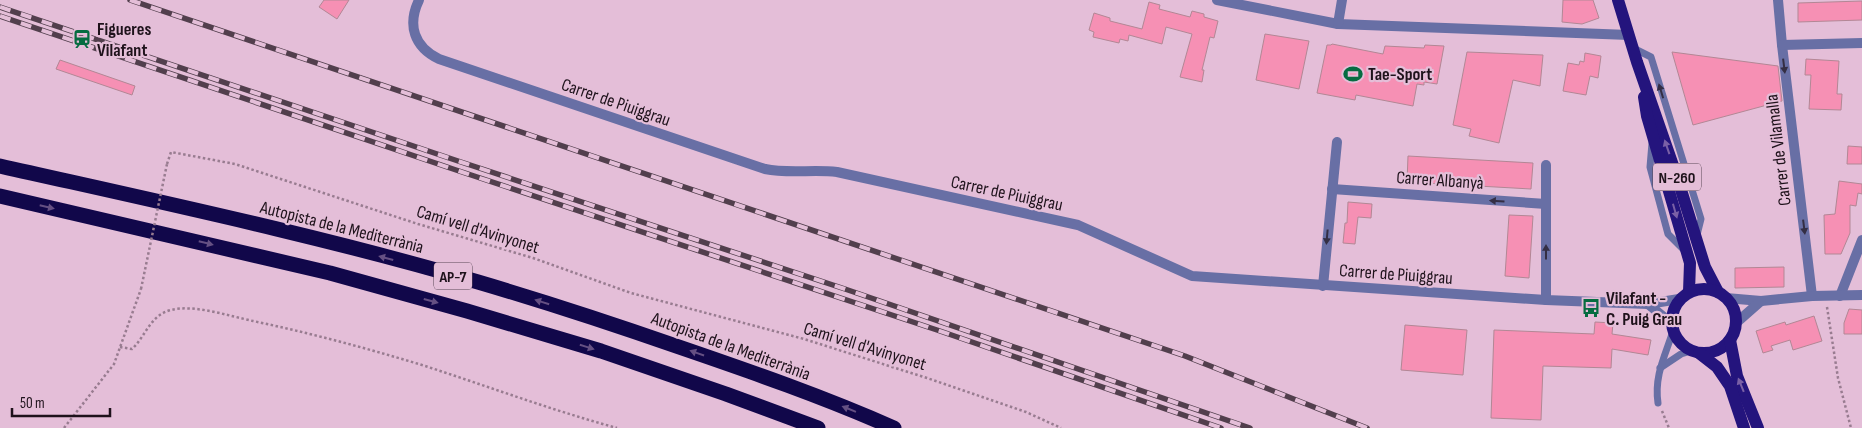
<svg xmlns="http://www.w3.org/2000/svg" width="1862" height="428" viewBox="0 0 1862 428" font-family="'Sofia Sans Condensed',sans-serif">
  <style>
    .building { fill: #f690b4; stroke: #b28795 }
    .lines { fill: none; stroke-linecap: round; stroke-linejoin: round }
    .path { stroke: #987c90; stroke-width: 2.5; stroke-dasharray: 2.5 2.5; stroke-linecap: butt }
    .service { stroke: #686fa5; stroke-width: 7 }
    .minor { stroke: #686fa5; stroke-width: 10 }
    .primary { stroke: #24147d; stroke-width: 12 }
    .motorway { stroke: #11074a; stroke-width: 15 }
    .rail-casing { stroke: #523f4d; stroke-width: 5.5 }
    .rail { stroke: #e4bed8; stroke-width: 4; stroke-dasharray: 11; stroke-linecap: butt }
    .path-bridge { stroke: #987c90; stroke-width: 2.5; stroke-dasharray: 2.5 2.5; stroke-linecap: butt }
    .oneway { fill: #342e44 }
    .oneway2 { fill: #7a60a6 }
    .oneway3 { fill: #655083 }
    .labels { text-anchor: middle; stroke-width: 4.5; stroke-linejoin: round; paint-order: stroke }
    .shield { fill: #e4bed8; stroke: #594654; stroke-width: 1 }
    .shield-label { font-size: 16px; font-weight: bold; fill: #1e121b }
    .poi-label { font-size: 18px; font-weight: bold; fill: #1e121b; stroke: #e4bed8; text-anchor: start }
    .street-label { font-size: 18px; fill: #1e121b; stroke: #e4bed8 }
  </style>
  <rect width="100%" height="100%" fill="#e4bed8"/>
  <g class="building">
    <path d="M324,0H349L337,19L319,7Z"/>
    <path d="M1563,0H1593L1599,18L1582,24L1562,22Z"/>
    <path d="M1862,1V20L1798,22V3Z"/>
    <path d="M1149,2L1160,5L1159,9L1190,17L1192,11L1204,14V17L1218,21L1214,38L1210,37L1202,70H1204L1202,82L1180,77L1192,34L1166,27L1162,44L1129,35L1128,41L1120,39L1119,43L1093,37L1094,32L1089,30L1094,13L1110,18V21L1142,29Z"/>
    <path d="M1265,34L1309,41L1299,89L1256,80Z"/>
    <path d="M1332,44L1383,54L1385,46L1424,48L1425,45L1444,46L1437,84L1424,82V85L1417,84L1413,106L1356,95L1355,100L1317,93L1327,45H1331Z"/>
    <path d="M1467,52L1543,55L1540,86L1513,80L1499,143L1469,136L1471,129L1453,125Z"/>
    <path d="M1672,52L1778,66L1782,101L1693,125Z"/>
    <path d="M1585,53L1601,56L1598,78L1590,76L1586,95L1563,91L1568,63L1579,65L1580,61L1584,62Z"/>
    <path d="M1806,59L1839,61L1837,94H1842L1841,110L1809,109L1811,75H1805Z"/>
    <path d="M60,60L135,86L132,95L56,69Z"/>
    <path d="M1848,146L1862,147V164H1847Z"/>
    <path d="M1408,156L1533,163L1531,189L1407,182Z"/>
    <path d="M1839,181L1862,184V194L1858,193L1856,206L1850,205V233L1841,254H1825L1824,215L1835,214Z"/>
    <path d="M1348,202L1372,204L1371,218L1358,217L1355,244L1343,243L1345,223H1347Z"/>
    <path d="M1509,215L1533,216L1529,278L1505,276Z"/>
    <path d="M1784,267V287L1735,288V268Z"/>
    <path d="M1849,309L1862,310V334H1844V323Z"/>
    <path d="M1814,316L1822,341L1793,350L1790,340L1771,346L1773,350L1763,353L1756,331L1785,322L1786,325Z"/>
    <path d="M1595,322L1613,323L1612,334L1651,340L1648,355L1612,349L1611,368L1543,366L1541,420L1491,418L1494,330L1594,334Z"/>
    <path d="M1405,325L1467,330L1463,375L1401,370Z"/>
  </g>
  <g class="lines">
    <g class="path">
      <path d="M167,164L171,152L235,164L418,224L533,258L631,293L804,339L927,378L1026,412L1061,428"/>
      <path d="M1827,307L1838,378L1851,428"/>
      <path d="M120,347L132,349C146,336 150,315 171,310C194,304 229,316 253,321C310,333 366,348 422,365C487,386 551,410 617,428"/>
      <path d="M1662,411L1669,428"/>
      <path d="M64,428L114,364L141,289"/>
    </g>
    <g class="service">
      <path d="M1633,48L1651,57L1701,219L1697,235"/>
      <path d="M1652,143L1650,167L1668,234L1683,249"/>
      <path d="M1660,368L1681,354L1691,351"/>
      <path d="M1658,403C1654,376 1665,356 1673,331"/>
    </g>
    <g class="minor">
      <path d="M419,0C407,25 414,47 439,59L765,169C789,174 813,169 837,172L1078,225L1192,276L1546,300L1648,304L1679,299"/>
      <path d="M1217,0L1338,24L1629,35"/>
      <path d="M1778,0L1782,45L1812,296"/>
      <path d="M1338,24L1342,0"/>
      <path d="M1782,45L1862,43"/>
      <path d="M1332,189L1546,204"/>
      <path d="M1323,286L1337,142"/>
      <path d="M1840,296L1862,240"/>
      <path d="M1726,298L1761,301L1812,296L1862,295"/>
      <path d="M1546,300V165"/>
      <path d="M1648,304L1671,323"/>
      <path d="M1736,323L1761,301"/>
    </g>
    <g class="primary">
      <path d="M1618,0L1637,62L1677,177L1705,267L1718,292"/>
      <path d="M1644,97L1647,116L1690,263L1689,292"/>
      <circle cx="1704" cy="321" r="32"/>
      <path d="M1730,340L1737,376L1758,428"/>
      <path d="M1699,353L1717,367L1730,386L1744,428"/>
    </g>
    <g class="motorway">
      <path d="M0,166C160,202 321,236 478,282C546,302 613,324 679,347C752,372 824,397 894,428"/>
      <path d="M0,196L330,273L467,311L601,351L726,394L818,428"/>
    </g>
    <g class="rail-casing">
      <g id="rail">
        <path d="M130,0L1185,356L1367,428"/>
        <path d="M0,7L461,162L845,289L1250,428"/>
        <path d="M0,16L459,171L937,330L1221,428"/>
      </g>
    </g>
    <use href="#rail" class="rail"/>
    <path class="path-bridge" d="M141,289L167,164"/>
  </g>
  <defs><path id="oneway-solid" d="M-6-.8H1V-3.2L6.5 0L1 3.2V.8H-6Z" transform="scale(1.25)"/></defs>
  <g class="oneway">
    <use href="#oneway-solid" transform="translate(1784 66) rotate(83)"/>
    <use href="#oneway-solid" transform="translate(1661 91) rotate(-107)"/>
    <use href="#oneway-solid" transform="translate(1497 201) rotate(-176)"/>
    <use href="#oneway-solid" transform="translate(1804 227) rotate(83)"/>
    <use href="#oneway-solid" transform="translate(1327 237) rotate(95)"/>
    <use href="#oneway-solid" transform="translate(1546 252) rotate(-90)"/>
  </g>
  <g class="oneway2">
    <use href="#oneway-solid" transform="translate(1667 147) rotate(-109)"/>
    <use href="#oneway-solid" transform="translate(1675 211) rotate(74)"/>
    <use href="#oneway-solid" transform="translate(1741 385) rotate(-112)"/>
  </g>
  <g class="oneway3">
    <use href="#oneway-solid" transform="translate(47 207) rotate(13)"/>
    <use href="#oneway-solid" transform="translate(206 243) rotate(14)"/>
    <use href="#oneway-solid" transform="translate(386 258) rotate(-165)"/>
    <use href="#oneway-solid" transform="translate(431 301) rotate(15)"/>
    <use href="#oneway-solid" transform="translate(542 302) rotate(-163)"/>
    <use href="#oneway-solid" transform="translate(587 347) rotate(17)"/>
    <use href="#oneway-solid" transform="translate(697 353) rotate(-161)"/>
    <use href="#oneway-solid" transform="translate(849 409) rotate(-158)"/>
  </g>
  <defs>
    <g id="station-bare" transform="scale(1.5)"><path d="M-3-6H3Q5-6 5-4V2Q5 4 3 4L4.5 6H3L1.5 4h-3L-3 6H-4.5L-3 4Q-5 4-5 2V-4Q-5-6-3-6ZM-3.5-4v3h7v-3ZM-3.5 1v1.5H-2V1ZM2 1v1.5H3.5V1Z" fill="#066c41" stroke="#e4bed8" stroke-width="2.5" paint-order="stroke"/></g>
    <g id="stadium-bare" transform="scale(1.5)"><path d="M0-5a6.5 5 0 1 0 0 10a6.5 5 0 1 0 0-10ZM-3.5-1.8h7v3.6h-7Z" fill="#066c41" stroke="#e4bed8" stroke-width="2.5" paint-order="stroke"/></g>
    <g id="bus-bare" transform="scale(1.5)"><path d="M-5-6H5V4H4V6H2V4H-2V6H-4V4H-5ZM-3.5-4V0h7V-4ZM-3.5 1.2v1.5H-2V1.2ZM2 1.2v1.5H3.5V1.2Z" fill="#066c41" stroke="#e4bed8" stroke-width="2.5" paint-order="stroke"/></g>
  </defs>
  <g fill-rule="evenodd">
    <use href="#station-bare" x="82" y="39"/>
    <use href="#stadium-bare" x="1353" y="74"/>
    <use href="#bus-bare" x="1591" y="308"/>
  </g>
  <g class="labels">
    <g class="shield">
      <rect x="1653" y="163.5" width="48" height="27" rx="4"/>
      <rect x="434" y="262.5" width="38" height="27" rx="4"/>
    </g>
    <g class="shield-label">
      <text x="1677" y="183">N-260</text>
      <text x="453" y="282">AP-7</text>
    </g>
    <g class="poi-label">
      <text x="97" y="35">Figueres<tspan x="97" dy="21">Vilafant</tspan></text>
      <text x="1368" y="80">Tae-Sport</text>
      <text x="1606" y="304">Vilafant -<tspan x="1606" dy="21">C. Puig Grau</tspan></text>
    </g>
    <g class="street-label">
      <text transform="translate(616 102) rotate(19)" y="6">Carrer de Piuiggrau</text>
      <text transform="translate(1778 150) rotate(-97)" y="6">Carrer de Vilamalla</text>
      <text transform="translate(1440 180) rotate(4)" y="6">Carrer Albanyà</text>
      <text transform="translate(1007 193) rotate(12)" y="6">Carrer de Piuiggrau</text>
      <text transform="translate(342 227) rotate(14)" y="6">Autopista de la Mediterrània</text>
      <text transform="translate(478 229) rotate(17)" y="6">Camí vell d'Avinyonet</text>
      <text transform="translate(1396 274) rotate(4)" y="6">Carrer de Piuiggrau</text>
      <text transform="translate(731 346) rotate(20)" y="6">Autopista de la Mediterrània</text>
      <text transform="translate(865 346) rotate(17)" y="6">Camí vell d'Avinyonet</text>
    </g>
  </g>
  <path d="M12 408v8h98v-8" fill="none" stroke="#1e121b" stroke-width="2.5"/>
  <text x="20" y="408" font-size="15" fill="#1e121b" stroke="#e4bed8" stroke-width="4" paint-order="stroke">50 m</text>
</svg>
